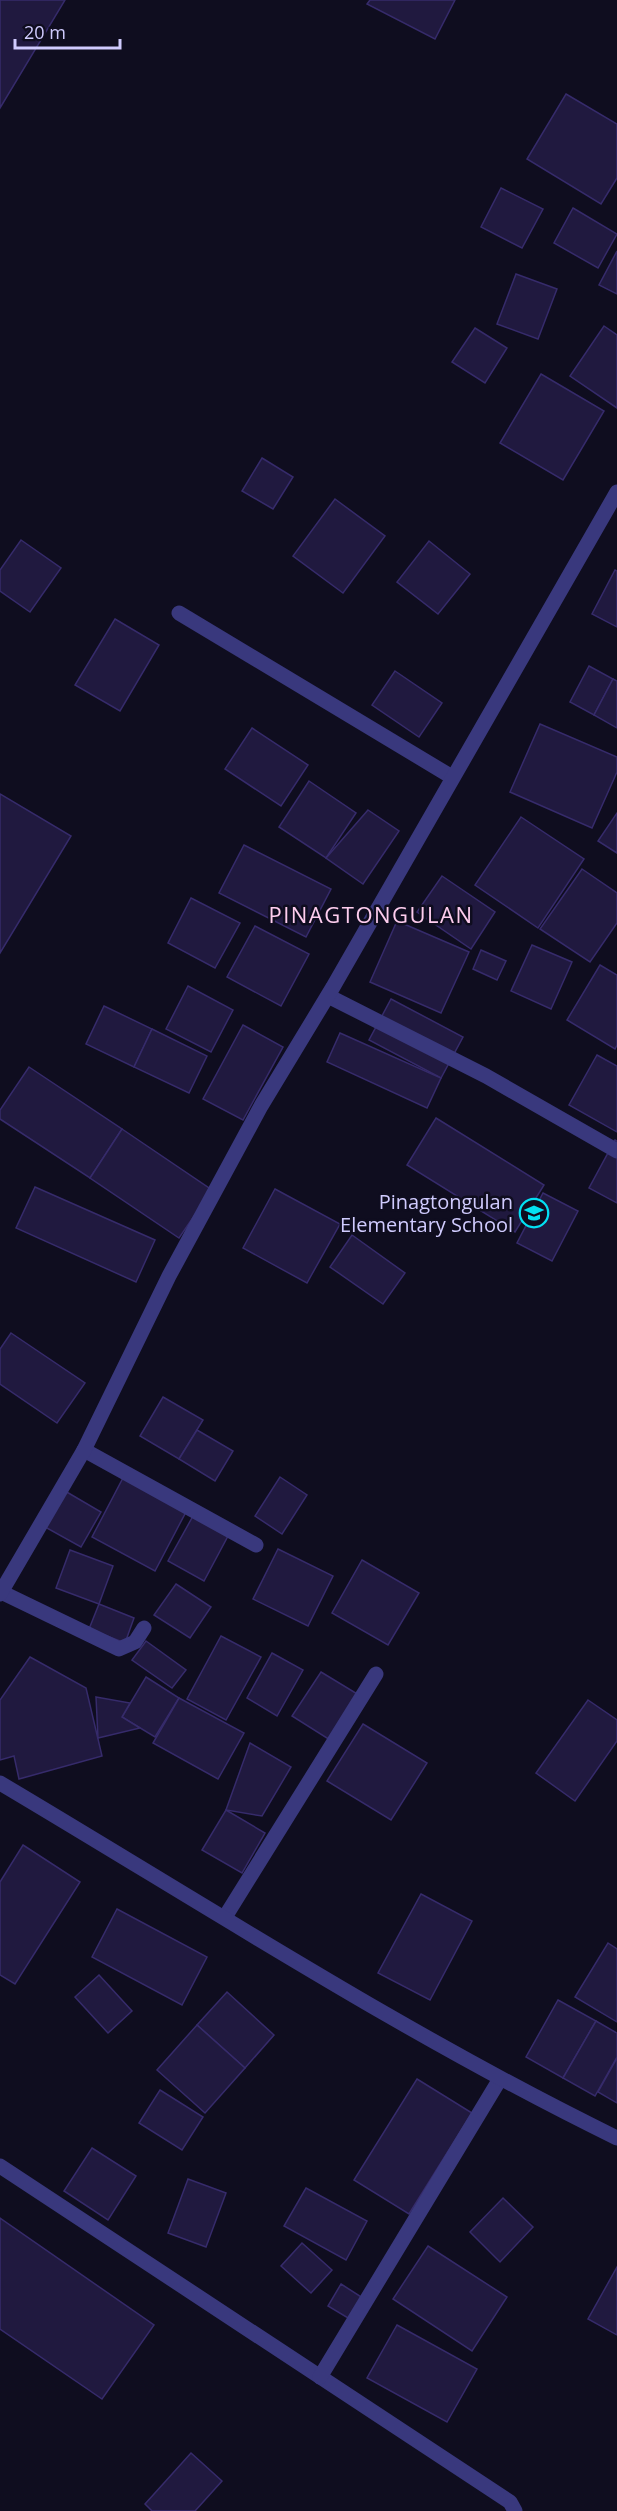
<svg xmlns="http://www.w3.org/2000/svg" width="617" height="2511" viewBox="0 0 617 2511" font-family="'Open Sans',sans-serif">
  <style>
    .building { fill: #20193f; stroke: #362b6b; stroke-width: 1.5 }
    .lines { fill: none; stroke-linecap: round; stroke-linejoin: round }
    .service { stroke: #39387d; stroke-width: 15 }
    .minor { stroke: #39387d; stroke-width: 15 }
    .tertiary { stroke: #39387d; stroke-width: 15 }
    .labels { text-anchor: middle; stroke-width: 5; stroke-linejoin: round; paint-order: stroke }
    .poi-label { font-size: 20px; fill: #d0cbfe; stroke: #0f0d1f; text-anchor: end }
    .quarter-label { font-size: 22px; letter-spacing: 1.5px; fill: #fecdee; stroke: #0f0d1f }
  </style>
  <rect width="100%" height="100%" fill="#0f0d1f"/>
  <g class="building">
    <path d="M0,0H65L0,108Z"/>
    <path d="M370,0H455L435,39L367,4Z"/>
    <path d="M566,94L617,124V178L601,204L527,159Z"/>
    <path d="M501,188L543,209L522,248L481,227Z"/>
    <path d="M573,208L617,234L598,268L554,243Z"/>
    <path d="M617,251V294L599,285Z"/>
    <path d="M516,274L557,289L538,339L497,324Z"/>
    <path d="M604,326L617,335V408L570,376Z"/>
    <path d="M475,328L507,348L485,383L452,362Z"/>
    <path d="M541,374L604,411L563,480L500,443Z"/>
    <path d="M262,458L293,477L273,509L242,491Z"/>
    <path d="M335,499L385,536L343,593L293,556Z"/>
    <path d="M21,540L61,568L30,612L0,591V570Z"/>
    <path d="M429,541L470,574L438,614L397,582Z"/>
    <path d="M615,570L617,571V627L592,614Z"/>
    <path d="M115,619L159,645L120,711L75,685Z"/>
    <path d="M589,666L613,679L594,715L570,702Z"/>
    <path d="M395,671L442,703L419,737L372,705Z"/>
    <path d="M613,679L617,681V728L594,715Z"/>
    <path d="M540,724L617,757V772L592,828L510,792Z"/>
    <path d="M252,728L308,765L281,806L225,769Z"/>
    <path d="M309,781L356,813L326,858L279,827Z"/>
    <path d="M0,794L71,836L0,953Z"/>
    <path d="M368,810L399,831L363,884L326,858Z"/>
    <path d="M617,813V853L598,841Z"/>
    <path d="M521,817L584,859L538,928L475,885Z"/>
    <path d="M244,845L331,889L306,937L219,893Z"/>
    <path d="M582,869L617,893V923L590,962L540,929Z"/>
    <path d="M442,876L495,912L471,949L417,912Z"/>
    <path d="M191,898L240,923L215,968L168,943Z"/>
    <path d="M397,921L469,952L441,1013L370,982Z"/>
    <path d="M255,926L309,954L281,1006L227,977Z"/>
    <path d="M532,945L572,962L551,1009L511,991Z"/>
    <path d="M481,950L506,961L497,980L473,969Z"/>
    <path d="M600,965L617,975V1045L615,1049L567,1020Z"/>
    <path d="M188,986L233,1010L211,1052L166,1029Z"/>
    <path d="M391,999L463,1037L441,1078L369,1040Z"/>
    <path d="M104,1006L152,1029L134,1067L86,1044Z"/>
    <path d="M243,1025L283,1047L243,1120L203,1099Z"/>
    <path d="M152,1029L207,1056L189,1093L134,1067Z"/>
    <path d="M340,1033L441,1078L427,1108L327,1062Z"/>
    <path d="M597,1055L617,1066V1132L569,1105Z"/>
    <path d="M29,1067L122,1129L90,1178L0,1119V1110Z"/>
    <path d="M436,1118L544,1185L515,1232L407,1165Z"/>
    <path d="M122,1129L212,1190L179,1238L90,1178Z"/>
    <path d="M615,1140L617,1141V1203L589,1188Z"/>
    <path d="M35,1187L155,1240L136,1282L16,1228Z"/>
    <path d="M275,1189L340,1224L307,1283L243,1248Z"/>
    <path d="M543,1193L578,1211L552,1261L517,1243Z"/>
    <path d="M352,1235L405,1273L383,1304L330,1267Z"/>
    <path d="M11,1333L85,1383L57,1423L0,1384V1349Z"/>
    <path d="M163,1397L203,1420L179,1459L140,1436Z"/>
    <path d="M197,1430L233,1451L215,1481L179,1459Z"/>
    <path d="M124,1476L187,1510L155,1571L92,1537Z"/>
    <path d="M280,1477L307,1495L282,1534L255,1516Z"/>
    <path d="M65,1491L101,1512L81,1547L45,1527Z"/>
    <path d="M193,1516L228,1536L204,1581L168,1561Z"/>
    <path d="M278,1549L333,1576L308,1626L253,1599Z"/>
    <path d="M70,1550L113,1566L99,1604L56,1588Z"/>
    <path d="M362,1560L419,1593L388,1645L332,1613Z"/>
    <path d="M176,1584L211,1607L190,1638L154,1615Z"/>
    <path d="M99,1604L134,1618L125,1643L89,1629Z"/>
    <path d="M221,1636L261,1657L226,1720L187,1699Z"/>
    <path d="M146,1641L186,1670L172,1688L132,1660Z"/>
    <path d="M272,1653L303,1670L277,1716L247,1698Z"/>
    <path d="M30,1657L86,1688L102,1756L19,1779L14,1756L0,1760V1700Z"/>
    <path d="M321,1672L359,1695L330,1740L292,1716Z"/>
    <path d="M146,1677L179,1698L155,1737L122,1717Z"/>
    <path d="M96,1697L130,1703L122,1717L140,1728L98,1738Z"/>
    <path d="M179,1698L244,1733L218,1779L153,1743Z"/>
    <path d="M588,1700L617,1720V1741L575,1801L536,1773Z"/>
    <path d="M363,1724L427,1763L391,1820L327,1781Z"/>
    <path d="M250,1743L291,1767L262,1816L226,1810Z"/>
    <path d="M226,1810L265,1833L242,1873L202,1850Z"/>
    <path d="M23,1845L80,1882L15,1984L0,1975V1882Z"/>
    <path d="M421,1894L472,1921L430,2000L378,1973Z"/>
    <path d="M117,1909L207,1957L182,2005L92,1957Z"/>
    <path d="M608,1943L617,1949V2022L575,1997Z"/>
    <path d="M99,1975L132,2011L108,2033L75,1997Z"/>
    <path d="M227,1992L274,2035L245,2068L197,2025Z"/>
    <path d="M558,2000L596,2021L563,2078L526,2057Z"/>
    <path d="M596,2021L617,2033V2057L595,2096L563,2078Z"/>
    <path d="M197,2025L245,2068L205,2113L157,2070Z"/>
    <path d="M617,2058V2103L598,2092Z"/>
    <path d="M417,2079L472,2113L409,2214L354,2180Z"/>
    <path d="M160,2090L203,2117L182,2150L139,2123Z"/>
    <path d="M92,2148L136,2176L108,2220L64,2191Z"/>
    <path d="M188,2179L226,2193L206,2247L168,2233Z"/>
    <path d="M306,2188L367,2221L346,2260L284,2226Z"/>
    <path d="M503,2198L533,2227L500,2262L470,2232Z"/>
    <path d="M0,2218L154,2325L102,2399L0,2329Z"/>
    <path d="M302,2243L332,2270L311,2293L281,2266Z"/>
    <path d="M428,2246L507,2297L472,2351L393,2299Z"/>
    <path d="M617,2267V2335L588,2319Z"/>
    <path d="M341,2284L366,2300L353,2321L328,2306Z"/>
    <path d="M397,2325L477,2369L447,2422L367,2378Z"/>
    <path d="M191,2453L222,2481L195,2511H152L145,2504Z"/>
  </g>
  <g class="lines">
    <g class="service">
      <path d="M179,613L452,777"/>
      <path d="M328,996L486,1076L617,1151"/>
      <path d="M84,1450L256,1545"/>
      <path d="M1,1592L119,1649L135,1642L144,1628"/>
      <path d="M225,1917L376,1674"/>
    </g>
    <g class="minor">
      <path d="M0,2166L510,2502L515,2511"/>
      <path d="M320,2377L500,2079"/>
    </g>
    <g class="tertiary">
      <path d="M0,1594L84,1450L169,1276L261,1106L333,987L617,492"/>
      <path d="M0,1783C204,1904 404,2034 617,2138"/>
    </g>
  </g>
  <defs>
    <g id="school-ring" transform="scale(1.5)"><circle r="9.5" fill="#0f0d1f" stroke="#03e0f2" stroke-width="1.5"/><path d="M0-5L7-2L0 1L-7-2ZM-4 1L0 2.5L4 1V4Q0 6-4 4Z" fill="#03e0f2"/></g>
  </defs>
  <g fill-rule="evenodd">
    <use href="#school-ring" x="534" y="1213"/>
  </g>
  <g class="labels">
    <g class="poi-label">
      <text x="513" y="1209">Pinagtongulan<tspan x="513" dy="23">Elementary School</tspan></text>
    </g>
    <g class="quarter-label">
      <text x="371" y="923">PINAGTONGULAN</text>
    </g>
  </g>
  <path d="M15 39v9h105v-9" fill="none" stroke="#d0cbfe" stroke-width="3"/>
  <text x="24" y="39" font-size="18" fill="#d0cbfe" stroke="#0f0d1f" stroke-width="4.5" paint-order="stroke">20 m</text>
</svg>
